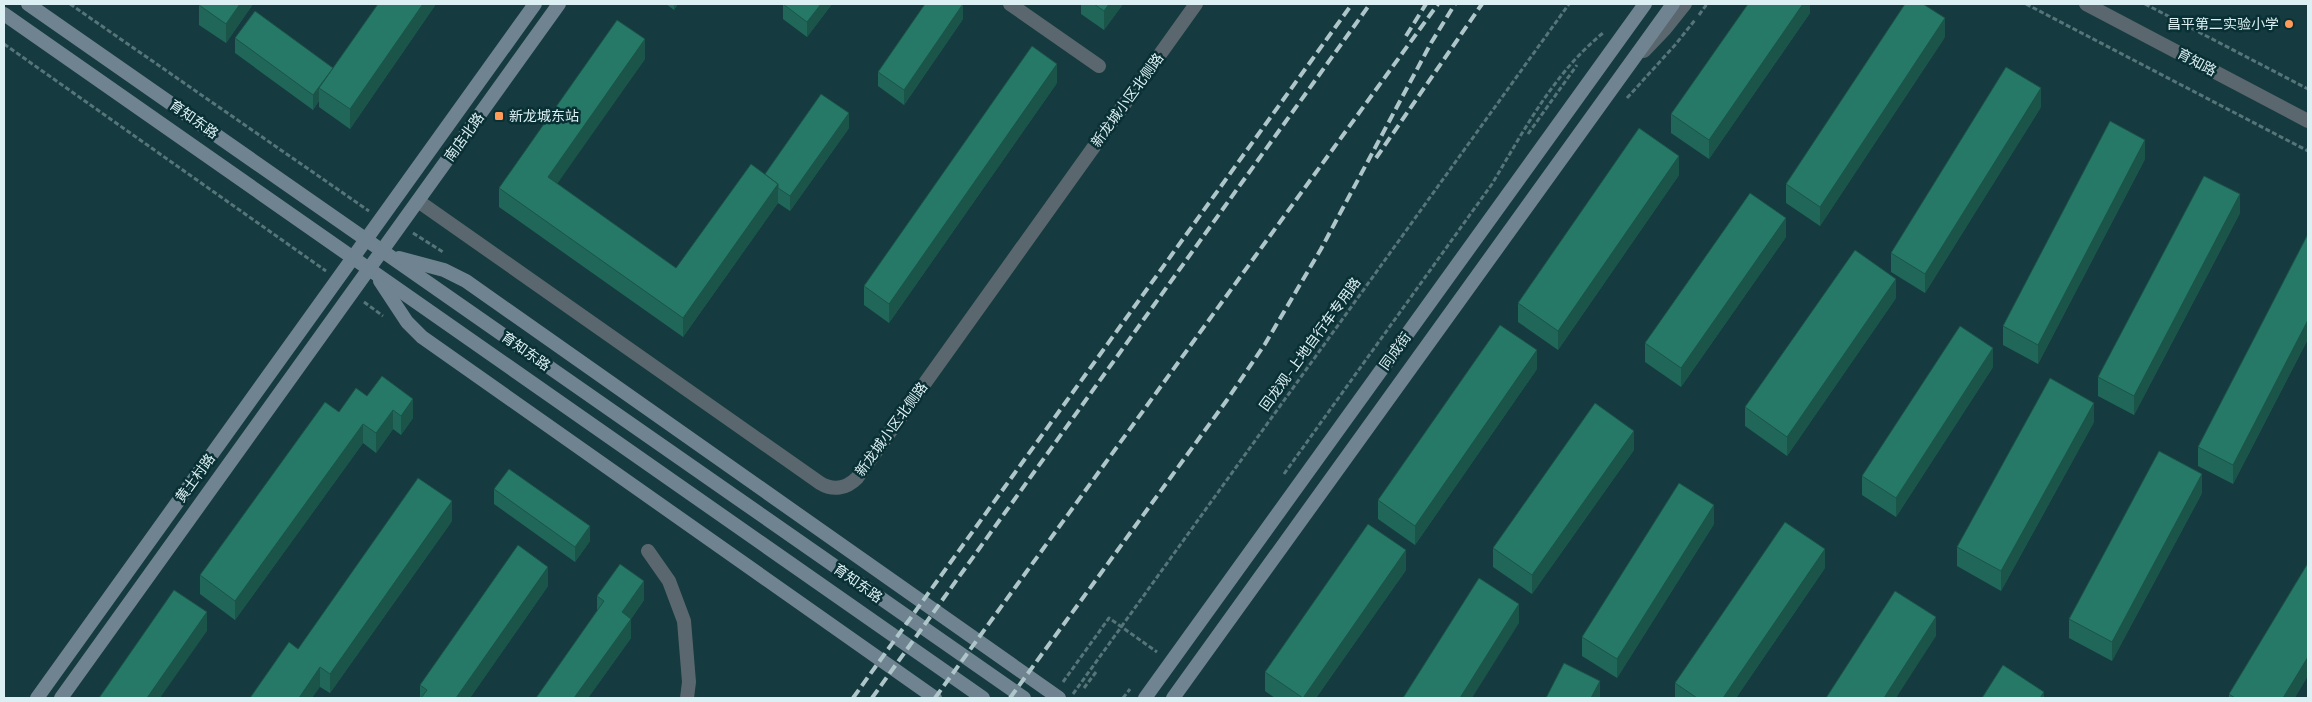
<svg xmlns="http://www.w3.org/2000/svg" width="2312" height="702" viewBox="0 0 2312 702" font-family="'Playfair Display','Noto Sans SC',serif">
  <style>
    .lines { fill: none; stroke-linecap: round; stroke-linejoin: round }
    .path { stroke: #56757a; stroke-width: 3; stroke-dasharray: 5 2.5; stroke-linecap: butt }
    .minor { stroke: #5b676f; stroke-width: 14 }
    .tertiary { stroke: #5b676f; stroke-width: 14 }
    .secondary { stroke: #708390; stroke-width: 14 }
    .rail { stroke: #aec6ca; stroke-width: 4; stroke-dasharray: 10 5; stroke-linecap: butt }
    .wall { fill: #216759 }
    .shaded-wall { fill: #1b5448 }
    .building { fill: #267867; stroke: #1b5448 }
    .poi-dot { fill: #fe9b59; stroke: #093035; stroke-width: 2 }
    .labels { text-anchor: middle; stroke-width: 5; stroke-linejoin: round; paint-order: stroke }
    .poi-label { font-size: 14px; fill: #dcf0f3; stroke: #093035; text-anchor: end }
    .street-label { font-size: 14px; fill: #dcf0f3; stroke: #093035 }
  </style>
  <rect width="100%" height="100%" fill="#153a3f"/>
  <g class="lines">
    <g class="path">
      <path d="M70,4L369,211"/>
      <path d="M2026,4L2308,151"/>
      <path d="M2145,4L2308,89"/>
      <path d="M1699,15L1707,4"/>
      <path d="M4,44L326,271"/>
      <path d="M1627,98L1675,45L1695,20"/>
      <path d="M1528,134L1577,65"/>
      <path d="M413,233L443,252"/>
      <path d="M364,302L383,316"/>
      <path d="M1284,474L1492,184C1525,129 1553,74 1603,33"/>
      <path d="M1063,682L1109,618L1157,652"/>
      <path d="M1084,688L1096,672"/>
      <path d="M1073,694L1569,4"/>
      <path d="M1123,698L1130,689"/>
    </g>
    <g class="minor">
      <path d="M1010,4L1099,66"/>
      <path d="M418,201L820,483C833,491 846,489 857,478L1196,4"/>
      <path d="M648,551L669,581L684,621L689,682L687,698"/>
    </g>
    <g class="tertiary">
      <path d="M2086,4L2308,121"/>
      <path d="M1644,51L1665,29L1685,4"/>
    </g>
    <g class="secondary">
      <path d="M28,4L1024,698"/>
      <path d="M4,14L983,698"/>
      <path d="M399,258L444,270L466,281L1059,698"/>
      <path d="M380,281L407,322L422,337L935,698"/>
      <path d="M37,698L535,4"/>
      <path d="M61,698L559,4"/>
      <path d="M1145,698L1645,4"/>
      <path d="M1173,698L1673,4"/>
    </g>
    <g class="rail">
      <path d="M1406,36L1426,4"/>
      <path d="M1376,158L1482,4"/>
      <path d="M853,698L1352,4"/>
      <path d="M872,698L1370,4"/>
      <path d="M935,698L1438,4"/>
      <path d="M1010,698L1227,400L1265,344L1321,249L1431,43L1455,4"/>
    </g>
  </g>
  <g class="wall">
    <path d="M253,4L226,43L199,25V5Z"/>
    <path d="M378,4H436L350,129L319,107V101L313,110L235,53V38L333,68Z"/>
    <path d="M666,4H678L674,10Z"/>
    <path d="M783,4H832L807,37L783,19Z"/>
    <path d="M1081,4H1123L1104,30L1081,14Z"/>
    <path d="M1810,4V13L1709,159L1671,133V114Z"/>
    <path d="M963,19L904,105L878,86V72Z"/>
    <path d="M1945,37L1820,226L1786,203V184Z"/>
    <path d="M645,59L556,184L676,268L765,174L849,128L790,211L778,203L683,337L499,207V188Z"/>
    <path d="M1057,83L889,323L864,305V286Z"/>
    <path d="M2041,107L1925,293L1891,272V253Z"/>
    <path d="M2145,159L2038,364L2003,345V326Z"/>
    <path d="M1679,175L1558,350L1518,322V303Z"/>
    <path d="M2240,213L2134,415L2098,396V377Z"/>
    <path d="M2308,234V339L2233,484L2198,466V447Z"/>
    <path d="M1786,237L1681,387L1645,362V343Z"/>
    <path d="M1896,298L1787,456L1745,426V407Z"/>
    <path d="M1993,367L1896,517L1862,495V476Z"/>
    <path d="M1537,369L1415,545L1378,519V500Z"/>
    <path d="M367,396L413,418L401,435L393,429L376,453L363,443L235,620L200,594V575L339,412Z"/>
    <path d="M2094,422L2001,591L1957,566V547Z"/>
    <path d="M1634,450L1532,594L1493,567V548Z"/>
    <path d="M494,489L590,541L575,562L494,504Z"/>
    <path d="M2202,493L2112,661L2069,638V619Z"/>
    <path d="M452,521L330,693L320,687L298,649Z"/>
    <path d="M1714,524L1617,678L1582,656V637Z"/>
    <path d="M1825,568L1736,698H1675V683Z"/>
    <path d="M1406,570L1316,698H1275L1265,691V672Z"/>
    <path d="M548,586L470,698H420V685Z"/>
    <path d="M597,596L644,600L631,619V638L588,698H536L597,611Z"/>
    <path d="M2229,694L2295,698H2229Z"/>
  </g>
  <g class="shaded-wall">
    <path d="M240,4H253L226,43V24Z"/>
    <path d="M423,4H436L350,129V109Z"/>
    <path d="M674,4H678L674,10Z"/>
    <path d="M821,4H832L807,37V22Z"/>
    <path d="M963,4V19L904,105V90Z"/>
    <path d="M1109,4H1123L1104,30V11Z"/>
    <path d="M1803,4H1810V13L1709,159V140Z"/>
    <path d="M1945,18V37L1820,226V207Z"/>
    <path d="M645,39V59L548,197V177Z"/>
    <path d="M1057,64V83L889,323V304Z"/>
    <path d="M333,68L319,88V101L313,110V95Z"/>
    <path d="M2041,88V107L1925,293V274Z"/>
    <path d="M849,113V128L790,211V196Z"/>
    <path d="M2145,140V159L2038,364V345Z"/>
    <path d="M1679,156V175L1558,350V331Z"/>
    <path d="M778,184V203L683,337V318Z"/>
    <path d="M2240,194V213L2134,415V396Z"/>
    <path d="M1786,218V237L1681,387V368Z"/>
    <path d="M1896,279V298L1787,456V437Z"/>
    <path d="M2308,320V339L2233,484V465Z"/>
    <path d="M1993,348V367L1896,517V498Z"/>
    <path d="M1537,350V369L1415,545V526Z"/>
    <path d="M413,399V418L401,435V416Z"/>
    <path d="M2094,403V422L2001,591V571Z"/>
    <path d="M393,410V429L376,453V433Z"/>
    <path d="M363,424V443L235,620V601Z"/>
    <path d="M1634,431V450L1532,594V575Z"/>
    <path d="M2202,474V493L2112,661V642Z"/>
    <path d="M452,501V521L330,693V674Z"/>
    <path d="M1714,505V524L1617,678V659Z"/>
    <path d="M590,526V541L575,562V547Z"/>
    <path d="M1825,549V568L1736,698H1723Z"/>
    <path d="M1406,550V570L1316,698H1303Z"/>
    <path d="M548,567V586L470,698H456Z"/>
    <path d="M644,581V600L631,619V638L588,698H574L622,612Z"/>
    <path d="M1519,604V623L1472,698H1460Z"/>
    <path d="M207,612V631L160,698H147Z"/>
    <path d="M1936,617V636L1896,698H1884Z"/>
    <path d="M2308,657V676L2295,698H2283Z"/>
    <path d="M320,667V687L312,698H299Z"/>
    <path d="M1600,681V698H1591Z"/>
    <path d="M2044,692V698H2040Z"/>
  </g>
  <g class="building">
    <path d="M200,4H240L226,24L199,5Z"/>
    <path d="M378,4H423L350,109L319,88Z"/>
    <path d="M783,4H821L807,22Z"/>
    <path d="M925,4H963L904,90L878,72Z"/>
    <path d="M1094,4H1109L1104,11Z"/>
    <path d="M1748,4H1803L1709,140L1671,114Z"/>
    <path d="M1905,4H1923L1945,18L1820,207L1786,184Z"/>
    <path d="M255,11L333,68L313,95L235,38Z"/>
    <path d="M617,20L645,39L548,177L676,268L751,164L778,184L683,318L499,188Z"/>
    <path d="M1032,46L1057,64L889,304L864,286Z"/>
    <path d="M2006,67L2041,88L1925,274L1891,253Z"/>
    <path d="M821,94L849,113L790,196L778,188V184L765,174Z"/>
    <path d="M2110,121L2145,140L2038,345L2003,326Z"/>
    <path d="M1639,128L1679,156L1558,331L1518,303Z"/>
    <path d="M2204,176L2240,194L2134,396L2098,377Z"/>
    <path d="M1750,193L1786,218L1681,368L1645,343Z"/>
    <path d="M2308,234V320L2233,465L2198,447Z"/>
    <path d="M1855,250L1896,279L1787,437L1745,407Z"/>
    <path d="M1500,325L1537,350L1415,526L1378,500Z"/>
    <path d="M1960,326L1993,348L1896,498L1862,476Z"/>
    <path d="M382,376L413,399L401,416L393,410L376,433L363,424L235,601L200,575L325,402L339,412L356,388L367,396Z"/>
    <path d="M2050,378L2094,403L2001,571L1957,547Z"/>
    <path d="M1595,403L1634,431L1532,575L1493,548Z"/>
    <path d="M2159,451L2202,474L2112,642L2069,619Z"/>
    <path d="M509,469L590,526L575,547L494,489Z"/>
    <path d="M418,478L452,501L330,674L320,667L299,698H250L289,642L298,649Z"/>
    <path d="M1679,483L1714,505L1617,659L1582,637Z"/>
    <path d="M1785,522L1825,549L1723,698H1697L1675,683Z"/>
    <path d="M1368,524L1406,550L1303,698L1265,672Z"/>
    <path d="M518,545L548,567L456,698H421L427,690L420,685Z"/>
    <path d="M2308,563V657L2283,698H2235L2229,694Z"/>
    <path d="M620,564L644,581L622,612L631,619L574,698H536L604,601L597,596Z"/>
    <path d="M1479,578L1519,604L1460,698H1403Z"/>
    <path d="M174,590L207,612L147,698H99Z"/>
    <path d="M1895,591L1936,617L1884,698H1826Z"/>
    <path d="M1564,663L1600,681L1591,698H1546Z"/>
    <path d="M2003,665L2044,692L2040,698H1982Z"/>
  </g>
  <g class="poi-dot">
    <circle cx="2289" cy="24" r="5"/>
    <rect x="494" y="111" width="10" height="10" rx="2.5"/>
  </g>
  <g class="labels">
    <g class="poi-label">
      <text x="2279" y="29">昌平第二实验小学</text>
      <text x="509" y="121" text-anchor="start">新龙城东站</text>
    </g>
    <g class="street-label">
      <text transform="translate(2197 62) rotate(28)" y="5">育知路</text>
      <text transform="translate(1127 100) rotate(-54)" y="5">新龙城小区北侧路</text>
      <text transform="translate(194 119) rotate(35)" y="5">育知东路</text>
      <text transform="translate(464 137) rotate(-54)" y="5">南店北路</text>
      <text transform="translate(1310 344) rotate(-54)" y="5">回龙观-上地自行车专用路</text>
      <text transform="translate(526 351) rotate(35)" y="5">育知东路</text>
      <text transform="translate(1395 351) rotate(-54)" y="5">同成街</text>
      <text transform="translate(891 429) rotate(-54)" y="5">新龙城小区北侧路</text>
      <text transform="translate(195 478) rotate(-54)" y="5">黄土村路</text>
      <text transform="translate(858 583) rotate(35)" y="5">育知东路</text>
    </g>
  </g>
  <rect width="2312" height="702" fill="none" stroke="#dcf0f3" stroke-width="10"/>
</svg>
